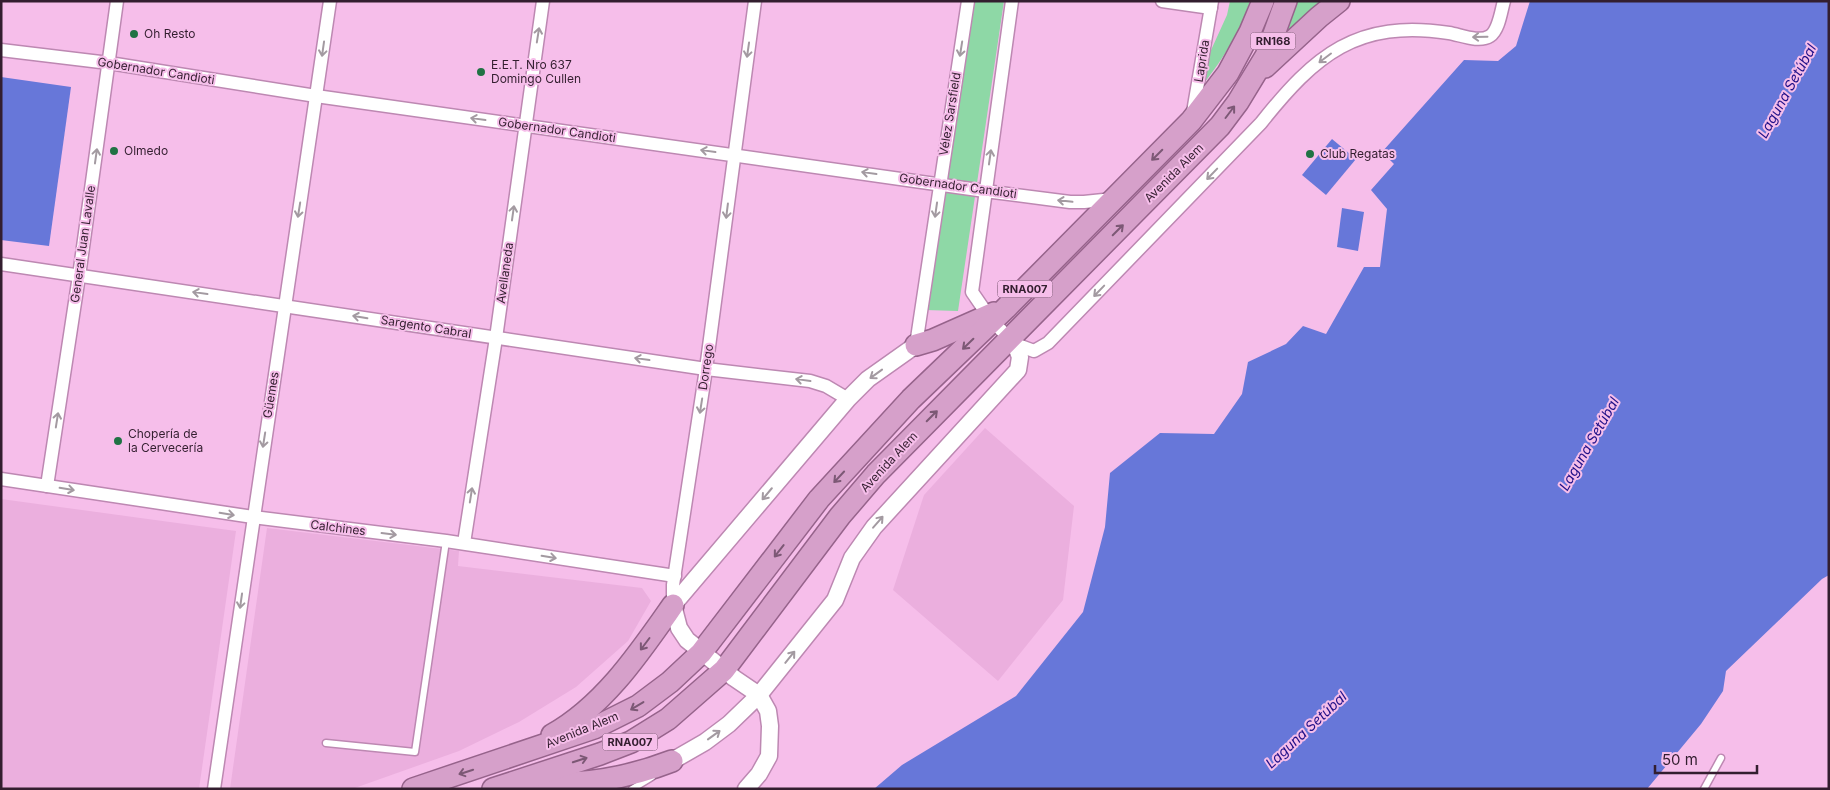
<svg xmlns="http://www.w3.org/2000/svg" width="1830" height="790" viewBox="0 0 1830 790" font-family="Inter,sans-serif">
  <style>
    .built { fill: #ebafde }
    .green { fill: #8ed8a6 }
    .water { fill: #6777d9 }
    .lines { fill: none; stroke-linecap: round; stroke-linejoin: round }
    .service-casing { stroke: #bd88b2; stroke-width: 9 }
    .minor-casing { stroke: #bd88b2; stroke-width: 15 }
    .tertiary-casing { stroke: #bd88b2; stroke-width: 19 }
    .trunk-casing { stroke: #96638b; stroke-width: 24 }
    .service { stroke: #fff; stroke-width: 6 }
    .minor { stroke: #fff; stroke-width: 12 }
    .tertiary { stroke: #fff; stroke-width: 16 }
    .trunk { stroke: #d6a0ca; stroke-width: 21 }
    .oneway { stroke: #a39aa1 }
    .oneway2 { stroke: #7c5875 }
    .poi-dot { fill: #207244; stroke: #f6beea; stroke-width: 2 }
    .labels { text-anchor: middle; stroke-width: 4; stroke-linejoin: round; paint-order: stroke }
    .shield { fill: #f6beea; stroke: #6e4e67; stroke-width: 1 }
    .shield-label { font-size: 11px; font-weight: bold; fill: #331e2f }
    .poi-label { font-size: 12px; fill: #331e2f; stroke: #f6beea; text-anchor: start }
    .street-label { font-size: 12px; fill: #331e2f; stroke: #f6beea }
    .water-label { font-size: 14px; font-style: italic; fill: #1f0f87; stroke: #f6beea }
  </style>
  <rect width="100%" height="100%" fill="#f6beea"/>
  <g class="built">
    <path d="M985,428L1074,506L1063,600L998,681L893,590L924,495Z"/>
    <path d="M1,499L236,531L199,789H1Z"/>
    <path d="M267,528L459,551L458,566L642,588L651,601L628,641L576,687L519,722L459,751L352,789H230Z"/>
  </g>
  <g class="green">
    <path d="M973,1H1004L958,311L925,310Z"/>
    <path d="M1230,1H1250C1240,32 1224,57 1205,82L1207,59L1227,15Z"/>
    <path d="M1291,1H1325L1280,41Z"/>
  </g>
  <g class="water">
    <path d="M1530,1H1829V575L1822,579L1726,671L1723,691L1701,724L1647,789H874L902,765L1016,696L1083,612L1105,527L1110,473L1160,433L1214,434L1242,394L1248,362L1286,344L1303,326L1326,334L1364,267H1380L1387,209L1371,190L1394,164L1382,152L1464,60L1498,61L1516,46Z"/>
    <path d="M1,77L71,87L49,246L1,240Z"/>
    <path d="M1332,139L1356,159L1326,195L1302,175Z"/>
    <path d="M1342,208L1364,212L1358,251L1337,247Z"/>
  </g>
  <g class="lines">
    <g class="service-casing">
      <g id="service">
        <path d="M326,743L415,752L446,541"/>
        <path d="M632,789L652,777"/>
        <path d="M1704,789L1721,758"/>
      </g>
    </g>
    <g class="minor-casing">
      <g id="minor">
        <path d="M1012,1L972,292L992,321L1015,344L1034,351L1048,343L1261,123C1315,55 1357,19 1449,33C1461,35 1479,43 1490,36C1499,30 1501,11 1504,1"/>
        <path d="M1162,1L1211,8"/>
        <path d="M1,50L109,63L316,96L985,191L1070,202H1084L1113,199"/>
        <path d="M1193,112L1212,1"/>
        <path d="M1,264L706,369L810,381L826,386L848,399"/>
        <path d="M916,345L968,1"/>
        <path d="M1,479L253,517L446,541L675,576"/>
        <path d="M47,486L79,276L117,1"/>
        <path d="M464,543L496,338L543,1"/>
        <path d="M673,605V585L706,369L755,1"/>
        <path d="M214,789L330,1"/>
      </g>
    </g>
    <g class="tertiary-casing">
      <g id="tertiary">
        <path d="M672,761L705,742L729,724L759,695L835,600L852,558L874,527L1018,370L1020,357L1015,344"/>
        <path d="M746,789L759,774L769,756L770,726L768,711L759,695L734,678L687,640L679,628L673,605L848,399L868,379L916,345"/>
      </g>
    </g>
    <g class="trunk-casing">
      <g id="trunk">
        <path d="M1265,67L1319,17L1339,1"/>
        <path d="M916,345L933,340L994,313"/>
        <path d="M552,735C604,706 640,652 673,605"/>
        <path d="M530,781C544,782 559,784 573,783C607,781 641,773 672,761"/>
        <path d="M413,789L594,728L638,706L670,682L701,653L819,499L911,399L1006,308L1191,121L1228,73L1250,32L1263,1"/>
        <path d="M493,789L600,754L631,742L668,719L724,670L840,516L876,474L1220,126L1238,102L1266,56L1286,1"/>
      </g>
    </g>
    <use href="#service" class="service"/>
    <use href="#minor" class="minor"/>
    <use href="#tertiary" class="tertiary"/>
    <use href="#trunk" class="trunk"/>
  </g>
  <defs><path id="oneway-shaft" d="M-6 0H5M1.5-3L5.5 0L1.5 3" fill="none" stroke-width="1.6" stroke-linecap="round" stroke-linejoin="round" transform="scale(1.25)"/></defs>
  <g class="oneway">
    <use href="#oneway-shaft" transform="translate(538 35) rotate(-81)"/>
    <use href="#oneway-shaft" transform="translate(1480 37) rotate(179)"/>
    <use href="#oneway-shaft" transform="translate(323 49) rotate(98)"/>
    <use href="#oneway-shaft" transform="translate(961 49) rotate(99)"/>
    <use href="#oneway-shaft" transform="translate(748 50) rotate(98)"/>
    <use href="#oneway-shaft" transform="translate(1325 58) rotate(143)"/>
    <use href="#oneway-shaft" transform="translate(478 119) rotate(-172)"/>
    <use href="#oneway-shaft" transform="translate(708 151) rotate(-172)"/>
    <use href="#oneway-shaft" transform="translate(96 156) rotate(-82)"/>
    <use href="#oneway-shaft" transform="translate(990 157) rotate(-82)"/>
    <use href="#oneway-shaft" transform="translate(869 173) rotate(-172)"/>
    <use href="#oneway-shaft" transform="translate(1212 174) rotate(134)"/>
    <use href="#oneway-shaft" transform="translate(1065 201) rotate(-174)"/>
    <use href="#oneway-shaft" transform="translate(299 210) rotate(99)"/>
    <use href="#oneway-shaft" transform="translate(936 210) rotate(98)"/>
    <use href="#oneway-shaft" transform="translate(727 211) rotate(97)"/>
    <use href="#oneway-shaft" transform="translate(513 213) rotate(-82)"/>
    <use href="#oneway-shaft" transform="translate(1099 291) rotate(134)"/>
    <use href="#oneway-shaft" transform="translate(200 293) rotate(-172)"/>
    <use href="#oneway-shaft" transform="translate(360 317) rotate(-171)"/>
    <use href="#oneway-shaft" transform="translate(642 359) rotate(-172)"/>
    <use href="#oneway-shaft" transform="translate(876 374) rotate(144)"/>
    <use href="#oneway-shaft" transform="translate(803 380) rotate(-172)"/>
    <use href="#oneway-shaft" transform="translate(701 406) rotate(99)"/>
    <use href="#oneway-shaft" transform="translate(57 420) rotate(-81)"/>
    <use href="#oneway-shaft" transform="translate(264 440) rotate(99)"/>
    <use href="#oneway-shaft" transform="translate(67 489) rotate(9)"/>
    <use href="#oneway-shaft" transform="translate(767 494) rotate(130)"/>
    <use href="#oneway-shaft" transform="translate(471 495) rotate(-81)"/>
    <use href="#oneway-shaft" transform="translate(227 514) rotate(9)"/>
    <use href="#oneway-shaft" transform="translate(878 522) rotate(-49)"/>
    <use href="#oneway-shaft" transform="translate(389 534) rotate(7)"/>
    <use href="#oneway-shaft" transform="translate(549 557) rotate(9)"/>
    <use href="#oneway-shaft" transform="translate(241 601) rotate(98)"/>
    <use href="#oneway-shaft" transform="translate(790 657) rotate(-51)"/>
    <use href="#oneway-shaft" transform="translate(714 735) rotate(-36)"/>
  </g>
  <g class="oneway2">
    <use href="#oneway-shaft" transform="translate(1230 112) rotate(-53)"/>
    <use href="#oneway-shaft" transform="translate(1157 155) rotate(135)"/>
    <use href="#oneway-shaft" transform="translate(1118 230) rotate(-45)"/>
    <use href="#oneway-shaft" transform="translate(968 344) rotate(136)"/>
    <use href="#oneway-shaft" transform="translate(932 416) rotate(-45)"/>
    <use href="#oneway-shaft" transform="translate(839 477) rotate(133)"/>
    <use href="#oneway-shaft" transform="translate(779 551) rotate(128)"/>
    <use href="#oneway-shaft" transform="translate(645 644) rotate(127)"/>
    <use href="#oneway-shaft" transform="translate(637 706) rotate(149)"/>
    <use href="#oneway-shaft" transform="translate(580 760) rotate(-18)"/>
    <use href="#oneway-shaft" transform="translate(466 772) rotate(162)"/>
  </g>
  <g class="poi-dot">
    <circle cx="134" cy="34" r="5"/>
    <circle cx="481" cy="72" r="5"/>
    <circle cx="114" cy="151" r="5"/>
    <circle cx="1310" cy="154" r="5"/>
    <circle cx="118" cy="441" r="5"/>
  </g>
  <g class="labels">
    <g class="shield">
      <rect x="1250.5" y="32.5" width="45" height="17" rx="4"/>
      <rect x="997.5" y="280.5" width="55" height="17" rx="4"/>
      <rect x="602.5" y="733.5" width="55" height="17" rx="4"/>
    </g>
    <g class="shield-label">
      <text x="1273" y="45">RN168</text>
      <text x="1025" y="293">RNA007</text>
      <text x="630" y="746">RNA007</text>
    </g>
    <g class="poi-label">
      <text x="144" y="38">Oh Resto</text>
      <text x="491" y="69">E.E.T. Nro 637<tspan x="491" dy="14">Domingo Cullen</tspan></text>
      <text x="124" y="155">Olmedo</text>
      <text x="1320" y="158">Club Regatas</text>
      <text x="128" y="438">Chopería de<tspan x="128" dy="14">la Cervecería</tspan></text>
    </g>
    <g class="street-label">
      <text transform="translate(1202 61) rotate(-81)" y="4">Laprida</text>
      <text transform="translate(156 71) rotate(9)" y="4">Gobernador Candioti</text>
      <text transform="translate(950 114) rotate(-81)" y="4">Vélez Sarsfield</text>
      <text transform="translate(557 130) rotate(8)" y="4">Gobernador Candioti</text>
      <text transform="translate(1174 173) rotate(-45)" y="4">Avenida Alem</text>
      <text transform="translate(958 186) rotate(8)" y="4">Gobernador Candioti</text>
      <text transform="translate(83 244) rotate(-82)" y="4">General Juan Lavalle</text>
      <text transform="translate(505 273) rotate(-82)" y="4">Avellaneda</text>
      <text transform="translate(426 327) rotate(9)" y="4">Sargento Cabral</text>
      <text transform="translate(706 367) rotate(-82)" y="4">Dorrego</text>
      <text transform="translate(271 395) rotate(-81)" y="4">Güemes</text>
      <text transform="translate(889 462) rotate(-47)" y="4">Avenida Alem</text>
      <text transform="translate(338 528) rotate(7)" y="4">Calchines</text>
      <text transform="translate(582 730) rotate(-22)" y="4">Avenida Alem</text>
    </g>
    <g class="water-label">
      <text transform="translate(1787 91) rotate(-61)" y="5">Laguna Setúbal</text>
      <text transform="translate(1589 444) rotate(-60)" y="5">Laguna Setúbal</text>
      <text transform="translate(1306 730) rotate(-43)" y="5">Laguna Setúbal</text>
    </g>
  </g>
  <rect width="1830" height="790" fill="none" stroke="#331e2f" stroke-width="5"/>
  <path d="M1655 765v8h102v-8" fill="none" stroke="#331e2f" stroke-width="2.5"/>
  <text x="1662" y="765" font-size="15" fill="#331e2f" stroke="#f6beea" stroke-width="4" paint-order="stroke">50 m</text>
</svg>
